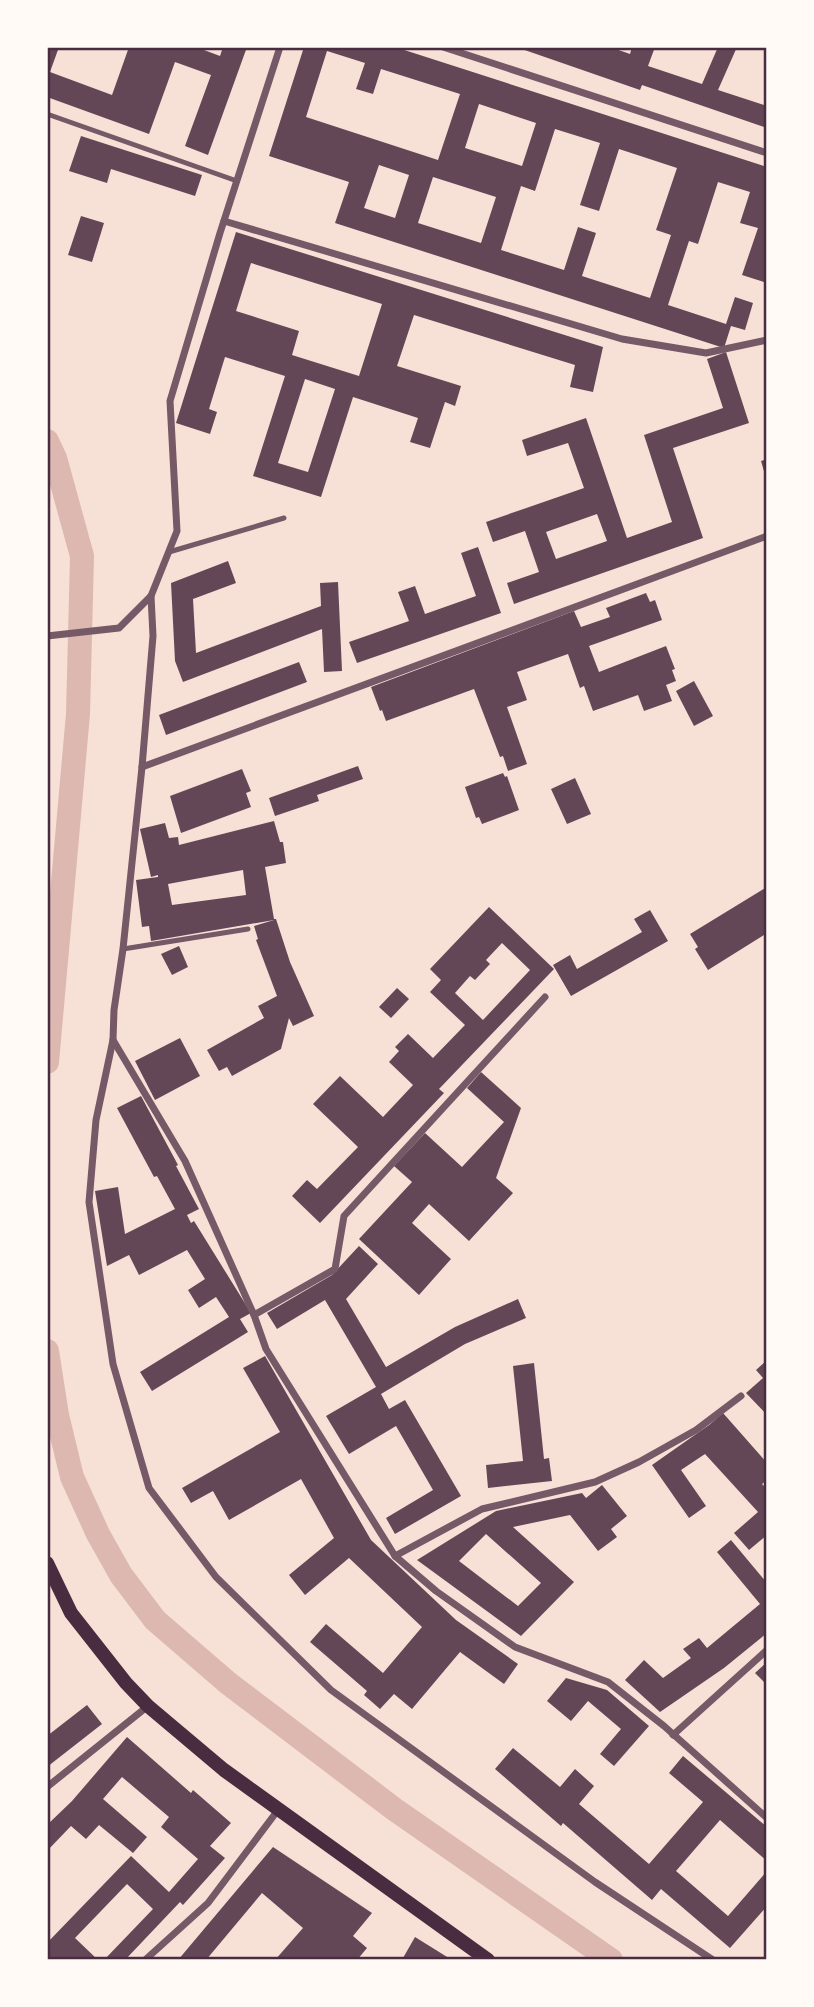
<svg xmlns="http://www.w3.org/2000/svg" width="814" height="2007" viewBox="0 0 814 2007" font-family="Lora,serif">
  <style>
    .lines { fill: none; stroke-linecap: round; stroke-linejoin: round }
    .canal { stroke: #dcb8b0; stroke-width: 24 }
    .building { fill: #644757; fill-rule: evenodd }
    .service { stroke: #755966; stroke-width: 5 }
    .minor { stroke: #755966; stroke-width: 7 }
    .secondary { stroke: #4a2c40; stroke-width: 14 }
    .neatline { fill: none; stroke: #4a2c40; stroke-width: 2.5 }
  </style>
  <rect width="100%" height="100%" fill="#f7e1d7"/>
  <g class="lines">
    <g class="canal">
      <path d="M47,441L55,458L82,556L78,714L47,1062"/>
      <path d="M47,1351L57,1415L72,1477L98,1534L121,1575L155,1620L228,1683L394,1809L611,1960"/>
    </g>
  </g>
  <g class="building">
    <path d="M47,47H59L50,72L112,95L129,47H196L220,56L223,47H247L208,155L185,146L211,75L175,62L149,134L47,97Z"/>
    <path d="M304,47H395L767,167V283L742,275L758,228L740,223L750,192L718,182L698,244L689,241L668,305L726,324L735,297L753,303L745,330L731,326L724,348L335,223L349,182L269,156ZM327,51L365,63L356,89L373,94L381,69L460,94L438,160L306,117ZM479,104L536,123L522,166L465,148ZM555,129L600,143L580,205L599,211L619,149L677,168L656,230L671,235L650,298L582,276L596,233L578,227L564,270L501,250L521,186L535,191ZM379,165L409,175L395,218L364,208ZM433,177L496,197L481,243L418,223Z"/>
    <path d="M516,47H610L630,54L632,47H655L648,66L702,84L718,47H737L718,90L767,106V128L642,85L640,90Z"/>
    <path d="M81,136L202,175L195,196L111,169L107,183L69,171Z"/>
    <path d="M81,216L104,223L92,262L68,255Z"/>
    <path d="M236,232L603,347L593,392L570,387L575,365L414,315L397,366L461,386L455,406L445,402L430,448L410,442L418,418L353,397L321,497L253,476L285,376L225,357L209,409L217,412L210,434L176,423ZM251,263L382,304L359,376L292,355L299,331L236,311ZM305,379L335,389L308,472L278,463Z"/>
    <path d="M726,352L749,423L673,448L703,538L514,604L507,583L539,572L525,531L493,542L486,522L584,488L568,443L527,456L522,440L586,418L627,538L672,522L644,435L723,408L707,359ZM597,514L607,541L556,559L546,532Z"/>
    <path d="M767,459V478H766L761,461Z"/>
    <path d="M478,547L501,613L357,663L349,642L409,621L398,592L415,586L425,614L476,596L461,553Z"/>
    <path d="M228,561L236,583L193,599L196,653L321,606L320,583L338,582L342,671L324,672L322,629L183,682L175,661L171,583Z"/>
    <path d="M646,593L650,602L655,600L662,620L589,646L599,672L666,646L675,669L672,670L676,681L666,685L672,701L644,711L638,695L593,711L584,686L580,688L568,654L517,672L527,700L507,707L527,764L508,771L503,756L500,757L474,689L386,721L382,710L380,711L371,687L574,611L581,627L610,617L606,608Z"/>
    <path d="M299,662L307,682L166,735L159,715Z"/>
    <path d="M694,681L713,716L694,726L676,691Z"/>
    <path d="M358,766L363,779L317,795L319,801L275,816L269,798Z"/>
    <path d="M242,769L251,791L246,793L251,807L181,833L170,796Z"/>
    <path d="M503,773L505,777L507,776L519,810L482,824L479,817L476,818L465,787Z"/>
    <path d="M575,778L591,814L567,824L551,789Z"/>
    <path d="M274,821L280,842H283L286,863L265,867L274,919H276L290,962L314,1016L293,1026L289,1018L281,1049L232,1076L227,1067L219,1071L207,1050L264,1018L258,1006L277,996L256,940L258,939L254,926L274,920L151,941L149,926L142,927L136,880L158,877V875L151,877L140,829L165,823L169,838L178,837L179,845ZM243,870L246,895L172,905L168,884Z"/>
    <path d="M767,887V933L708,970L695,949L698,947L690,934Z"/>
    <path d="M489,907L554,969L439,1089L444,1093L320,1223L292,1196L307,1180L317,1189L358,1147L313,1104L340,1076L383,1117L413,1085L389,1062L399,1051L395,1047L408,1034L433,1058L465,1025L430,992L441,980L430,969ZM502,943L530,970L483,1020L455,993L470,976L475,980L490,964L486,960Z"/>
    <path d="M650,910L668,941L571,996L553,965L570,955L577,969L642,932L634,919Z"/>
    <path d="M179,946L188,967L172,975L161,954Z"/>
    <path d="M397,988L409,999L391,1018L379,1007Z"/>
    <path d="M180,1038L200,1076L155,1100L135,1061Z"/>
    <path d="M481,1072L521,1108L496,1178L513,1193L469,1241L429,1204L412,1223L451,1259L419,1295L359,1239L412,1182L394,1166L425,1133L462,1167L504,1122L467,1088Z"/>
    <path d="M141,1096L178,1165L176,1166L199,1209L187,1215L191,1223L194,1221L251,1313L240,1319L248,1332L152,1391L140,1372L229,1317L216,1297L199,1308L188,1290L205,1279L187,1250L139,1275L129,1255L107,1266L95,1191L118,1187L125,1234L175,1209L157,1176L154,1177L117,1108Z"/>
    <path d="M359,1246L378,1264L346,1299L386,1367L455,1327L518,1299L526,1318L465,1344L381,1394L389,1409L405,1400L461,1496L395,1534L386,1518L433,1490L396,1426L349,1454L326,1416L376,1387L325,1300L277,1329L267,1313L332,1275Z"/>
    <path d="M265,1356L371,1540L456,1620L518,1664L504,1684L460,1652L412,1709L394,1694L380,1709L364,1695L367,1691L310,1642L326,1624L383,1673L422,1627L349,1558L305,1595L289,1575L334,1538L301,1479L229,1520L213,1491L191,1503L182,1488L280,1432L243,1368Z"/>
    <path d="M767,1360V1415L746,1393L763,1378L756,1370Z"/>
    <path d="M534,1363L544,1459L549,1458L552,1481L488,1488L486,1465L523,1461L513,1366Z"/>
    <path d="M723,1413L767,1463V1480L762,1484L767,1489V1535L749,1550L734,1533L758,1512L705,1454L681,1470L706,1506L689,1518L652,1465L709,1425Z"/>
    <path d="M602,1485L627,1516L611,1529L617,1537L598,1551L570,1515L513,1527L574,1582L521,1636L417,1560L496,1511L582,1493L586,1498ZM486,1534L541,1583L518,1606L459,1561Z"/>
    <path d="M731,1540L767,1583V1633L724,1668L660,1712L625,1680L644,1660L663,1678L691,1658L683,1649L699,1638L707,1648L760,1604L717,1552Z"/>
    <path d="M767,1662V1685L755,1673Z"/>
    <path d="M566,1678L607,1690L649,1726L614,1766L600,1754L621,1729L588,1701L571,1721L547,1701Z"/>
    <path d="M87,1705L102,1724L47,1767V1736Z"/>
    <path d="M127,1737L191,1793L193,1790L231,1823L210,1846L225,1858L183,1905L180,1902L125,1960H104L153,1909L127,1884L75,1938L98,1960H47V1943L131,1856L169,1892L198,1859L161,1827L169,1817L122,1777L103,1799L147,1837L133,1853L99,1825L86,1839L71,1826L47,1851V1825L72,1801Z"/>
    <path d="M513,1748L560,1787L575,1769L594,1786L579,1804L649,1864L703,1802L669,1773L683,1756L767,1827V1861L720,1820L676,1871L728,1916L767,1871V1906L730,1948L661,1889L652,1900L563,1823L561,1826L495,1769Z"/>
    <path d="M273,1847L372,1913L353,1936L367,1948L357,1960H275L303,1928L262,1893L206,1960H178Z"/>
    <path d="M415,1937L452,1960H405L403,1958Z"/>
  </g>
  <g class="lines">
    <g class="service">
      <path d="M47,114L237,181"/>
      <path d="M169,552L284,518"/>
      <path d="M123,949L248,929"/>
    </g>
    <g class="minor">
      <path d="M443,47L767,153"/>
      <path d="M224,221L622,339L706,353L767,340"/>
      <path d="M151,596L153,636L142,767L123,949L114,1010L113,1040L96,1120L89,1202L113,1364L149,1488L216,1577L331,1690L595,1882L713,1960"/>
      <path d="M47,636L119,628L151,596L177,531L170,401L220,233L280,47"/>
      <path d="M142,767L767,536"/>
      <path d="M113,1040L185,1161L254,1315L266,1349L395,1556L436,1591L515,1647L608,1682L664,1726L767,1818"/>
      <path d="M254,1315L335,1269L344,1216L545,997"/>
      <path d="M395,1556L482,1509L595,1482L639,1462L696,1430L741,1396"/>
      <path d="M673,1735L767,1650"/>
      <path d="M47,1787L148,1706"/>
      <path d="M145,1960L208,1903L278,1810"/>
    </g>
    <path class="secondary" d="M47,1563L71,1613L126,1683L148,1706L224,1770L488,1960"/>
  </g>
  <rect width="814" height="2007" fill="none" stroke="#fffaf5" stroke-width="98"/>
  <rect x="49" y="49" width="716" height="1909" class="neatline"/>
</svg>
